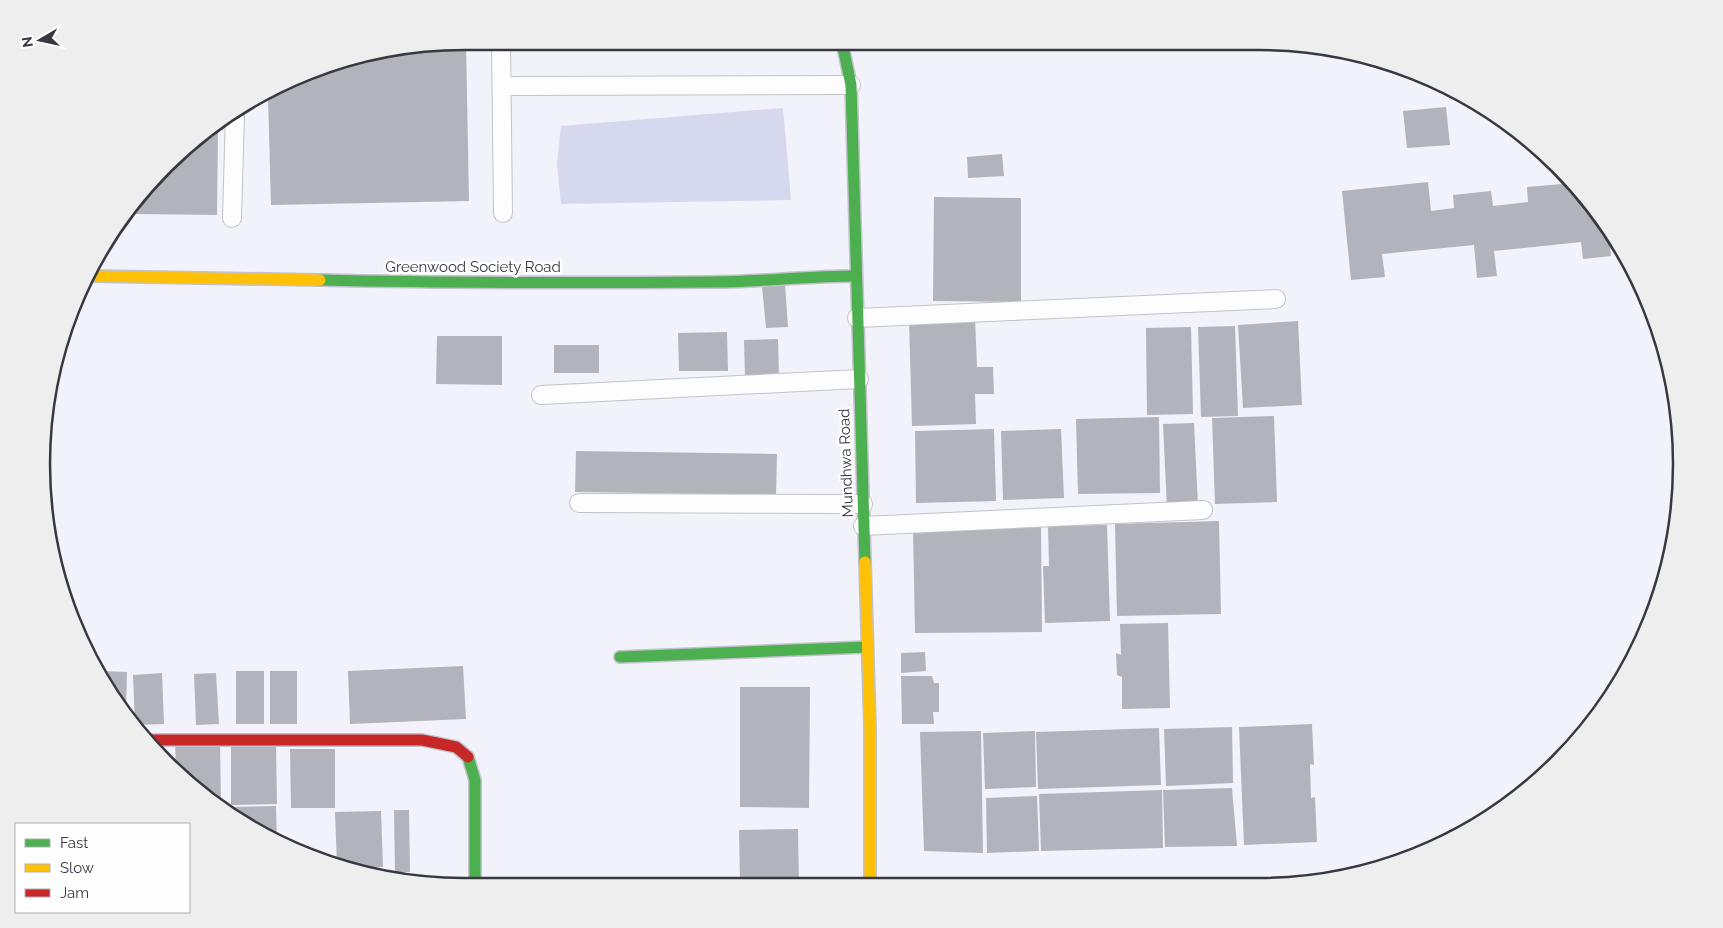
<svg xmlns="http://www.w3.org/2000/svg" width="1723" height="928" viewBox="0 0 1723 928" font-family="Raleway,sans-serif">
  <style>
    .green { fill: #d6d8ee }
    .building { fill: #b3b3bb }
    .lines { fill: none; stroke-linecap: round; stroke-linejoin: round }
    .lane-casing { stroke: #c2c2cb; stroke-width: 20 }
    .fast-casing { stroke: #c2c2cb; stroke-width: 14 }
    .slow-casing { stroke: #c2c2cb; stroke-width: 14 }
    .jam-casing { stroke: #c2c2cb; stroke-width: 14 }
    .lane { stroke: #fdfdfe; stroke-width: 18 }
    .fast { stroke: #4caf50; stroke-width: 11 }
    .slow { stroke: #ffc107; stroke-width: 11 }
    .jam { stroke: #c62828; stroke-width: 11 }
    .labels { text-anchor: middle; stroke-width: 5; stroke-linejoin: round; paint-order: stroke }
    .street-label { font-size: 15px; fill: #373842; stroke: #fefefe }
    .rim { fill: none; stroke: #373842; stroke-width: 2.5 }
  </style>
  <rect width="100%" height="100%" fill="#f2f2fb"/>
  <path class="green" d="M783,108L791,200L561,204L557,164L561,126Z"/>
  <g class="building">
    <path d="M466,41L469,201L271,205L268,96L328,64Z"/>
    <path d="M1446,107L1450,145L1407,148L1403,111Z"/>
    <path d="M218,123L217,215L133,214V208L206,129Z"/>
    <path d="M1002,154L1004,176L968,178L967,157Z"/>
    <path d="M1428,182L1431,211L1454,208L1453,195L1491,191L1493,206L1528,202L1527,187L1574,183L1609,230L1611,256L1583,259L1581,242L1494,251L1497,276L1477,278L1474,245L1382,254L1385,277L1351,280L1342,191Z"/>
    <path d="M934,197L1021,198V302L933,301Z"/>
    <path d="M785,284L788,327L766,328L762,286Z"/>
    <path d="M975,318L977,367H993L994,394H975L976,424L912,426L909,320Z"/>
    <path d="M1298,321L1302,405L1243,408L1238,325Z"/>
    <path d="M1235,326L1238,416L1201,417L1198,327Z"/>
    <path d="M1191,327L1193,414L1147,415L1146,328Z"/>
    <path d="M727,332L728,371H679L678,333Z"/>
    <path d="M437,336H502V385L436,384Z"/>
    <path d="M778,339L779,377L745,378L744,340Z"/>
    <rect x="554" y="345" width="45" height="28"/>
    <path d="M1274,416L1277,502L1215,504L1212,418Z"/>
    <path d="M1159,417L1160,493L1078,494L1076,419Z"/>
    <path d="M1194,423L1198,506L1167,508L1163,424Z"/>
    <path d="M994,429L996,501L916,503L915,431Z"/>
    <path d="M1061,429L1064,498L1003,500L1001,431Z"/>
    <path d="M576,451L777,454L776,495L575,492Z"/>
    <path d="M1219,521L1221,614L1117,616L1115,524Z"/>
    <path d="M1107,525L1110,621L1045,623L1043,566H1049L1048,526Z"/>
    <path d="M1041,526L1042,632L915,633L913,529Z"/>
    <path d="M1168,623L1170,708L1122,709V677L1117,675L1116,653L1121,655L1120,624Z"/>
    <path d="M925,652L926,671L901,673V653Z"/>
    <path d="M463,666L466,719L350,724L348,671Z"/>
    <path d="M102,671L127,672L126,711Z"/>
    <rect x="236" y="671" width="28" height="53"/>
    <rect x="270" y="671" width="27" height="53"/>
    <path d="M162,673L164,724L135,725L133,675Z"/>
    <path d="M216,673L219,724L196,725L194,674Z"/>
    <path d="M901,676H932L934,683H939V712H933L934,724H902Z"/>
    <path d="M740,687H810L809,808L740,807Z"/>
    <path d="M1312,724L1314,765L1310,764L1311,798L1315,797L1317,842L1244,845L1239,727Z"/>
    <path d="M1232,727L1233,783L1166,786L1164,729Z"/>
    <path d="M1159,728L1161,785L1038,789L1036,732Z"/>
    <path d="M981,731L983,853L924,851L920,732Z"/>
    <path d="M1035,731L1036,787L985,789L983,733Z"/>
    <path d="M175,743H220L221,803H212L207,800L176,770Z"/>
    <path d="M276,745L277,804L231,805V746Z"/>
    <path d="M290,749H335V808H291Z"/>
    <path d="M1232,788L1237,846L1165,847L1163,790Z"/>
    <path d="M1162,790L1163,848L1041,851L1039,794Z"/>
    <path d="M1037,796L1039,851L987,853L986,798Z"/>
    <path d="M276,806L277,843L231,814V807Z"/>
    <path d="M394,810H409L410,872H395Z"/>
    <path d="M381,811L383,867L344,868L337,866L335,812Z"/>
    <path d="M798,829L799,885H740L739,830Z"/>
  </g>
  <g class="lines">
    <g class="lane-casing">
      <g id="lane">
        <path d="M501,41L503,213"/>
        <path d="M502,86L851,85"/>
        <path d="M232,218L235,114"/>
        <path d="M857,318L1276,299"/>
        <path d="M541,395L859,379"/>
        <path d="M579,503L863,504"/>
        <path d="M863,526L1203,510"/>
      </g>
    </g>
    <g class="fast-casing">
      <g id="fast">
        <path d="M842,42L851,85L865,562"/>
        <path d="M320,280C450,283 581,283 711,282C759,282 807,276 855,276"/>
        <path d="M620,657L867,647"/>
        <path d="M468,757L475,780V886"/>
      </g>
    </g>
    <g class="slow-casing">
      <g id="slow">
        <path d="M91,276L320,280"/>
        <path d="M865,562L870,728V884"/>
      </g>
    </g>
    <g class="jam-casing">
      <path id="jam" d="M145,740H422L456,747L468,757"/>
    </g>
    <use href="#lane" class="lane"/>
    <use href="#fast" class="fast"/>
    <use href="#slow" class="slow"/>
    <use href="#jam" class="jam"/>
  </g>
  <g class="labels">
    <g class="street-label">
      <text x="473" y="272">Greenwood Society Road</text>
      <text transform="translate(846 463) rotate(-92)" y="5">Mundhwa Road</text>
    </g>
  </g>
  <path d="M0 0H1723V928H0ZM464 50H1259A414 414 0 0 1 1673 464V464A414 414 0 0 1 1259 878H464A414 414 0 0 1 50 464V464A414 414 0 0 1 464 50Z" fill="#eeeeef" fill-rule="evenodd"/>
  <path class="rim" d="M464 50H1259A414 414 0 0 1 1673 464V464A414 414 0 0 1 1259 878H464A414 414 0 0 1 50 464V464A414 414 0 0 1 464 50Z"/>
  <rect x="15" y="823" width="175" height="90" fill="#fefefe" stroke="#aeafb3"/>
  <rect x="25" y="839" width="25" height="8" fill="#4caf50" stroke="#aeafb3"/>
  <text x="60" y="848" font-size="15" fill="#373842">Fast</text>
  <rect x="25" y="864" width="25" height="8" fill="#ffc107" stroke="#aeafb3"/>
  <text x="60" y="873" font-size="15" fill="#373842">Slow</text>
  <rect x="25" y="889" width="25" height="8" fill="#c62828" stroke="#aeafb3"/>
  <text x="60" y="898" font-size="15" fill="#373842">Jam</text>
  <g transform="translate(40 40) rotate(261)" stroke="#fefefe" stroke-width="4" paint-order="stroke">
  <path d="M0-4L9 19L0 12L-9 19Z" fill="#373842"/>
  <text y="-8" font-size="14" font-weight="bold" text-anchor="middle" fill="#373842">N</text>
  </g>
</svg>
